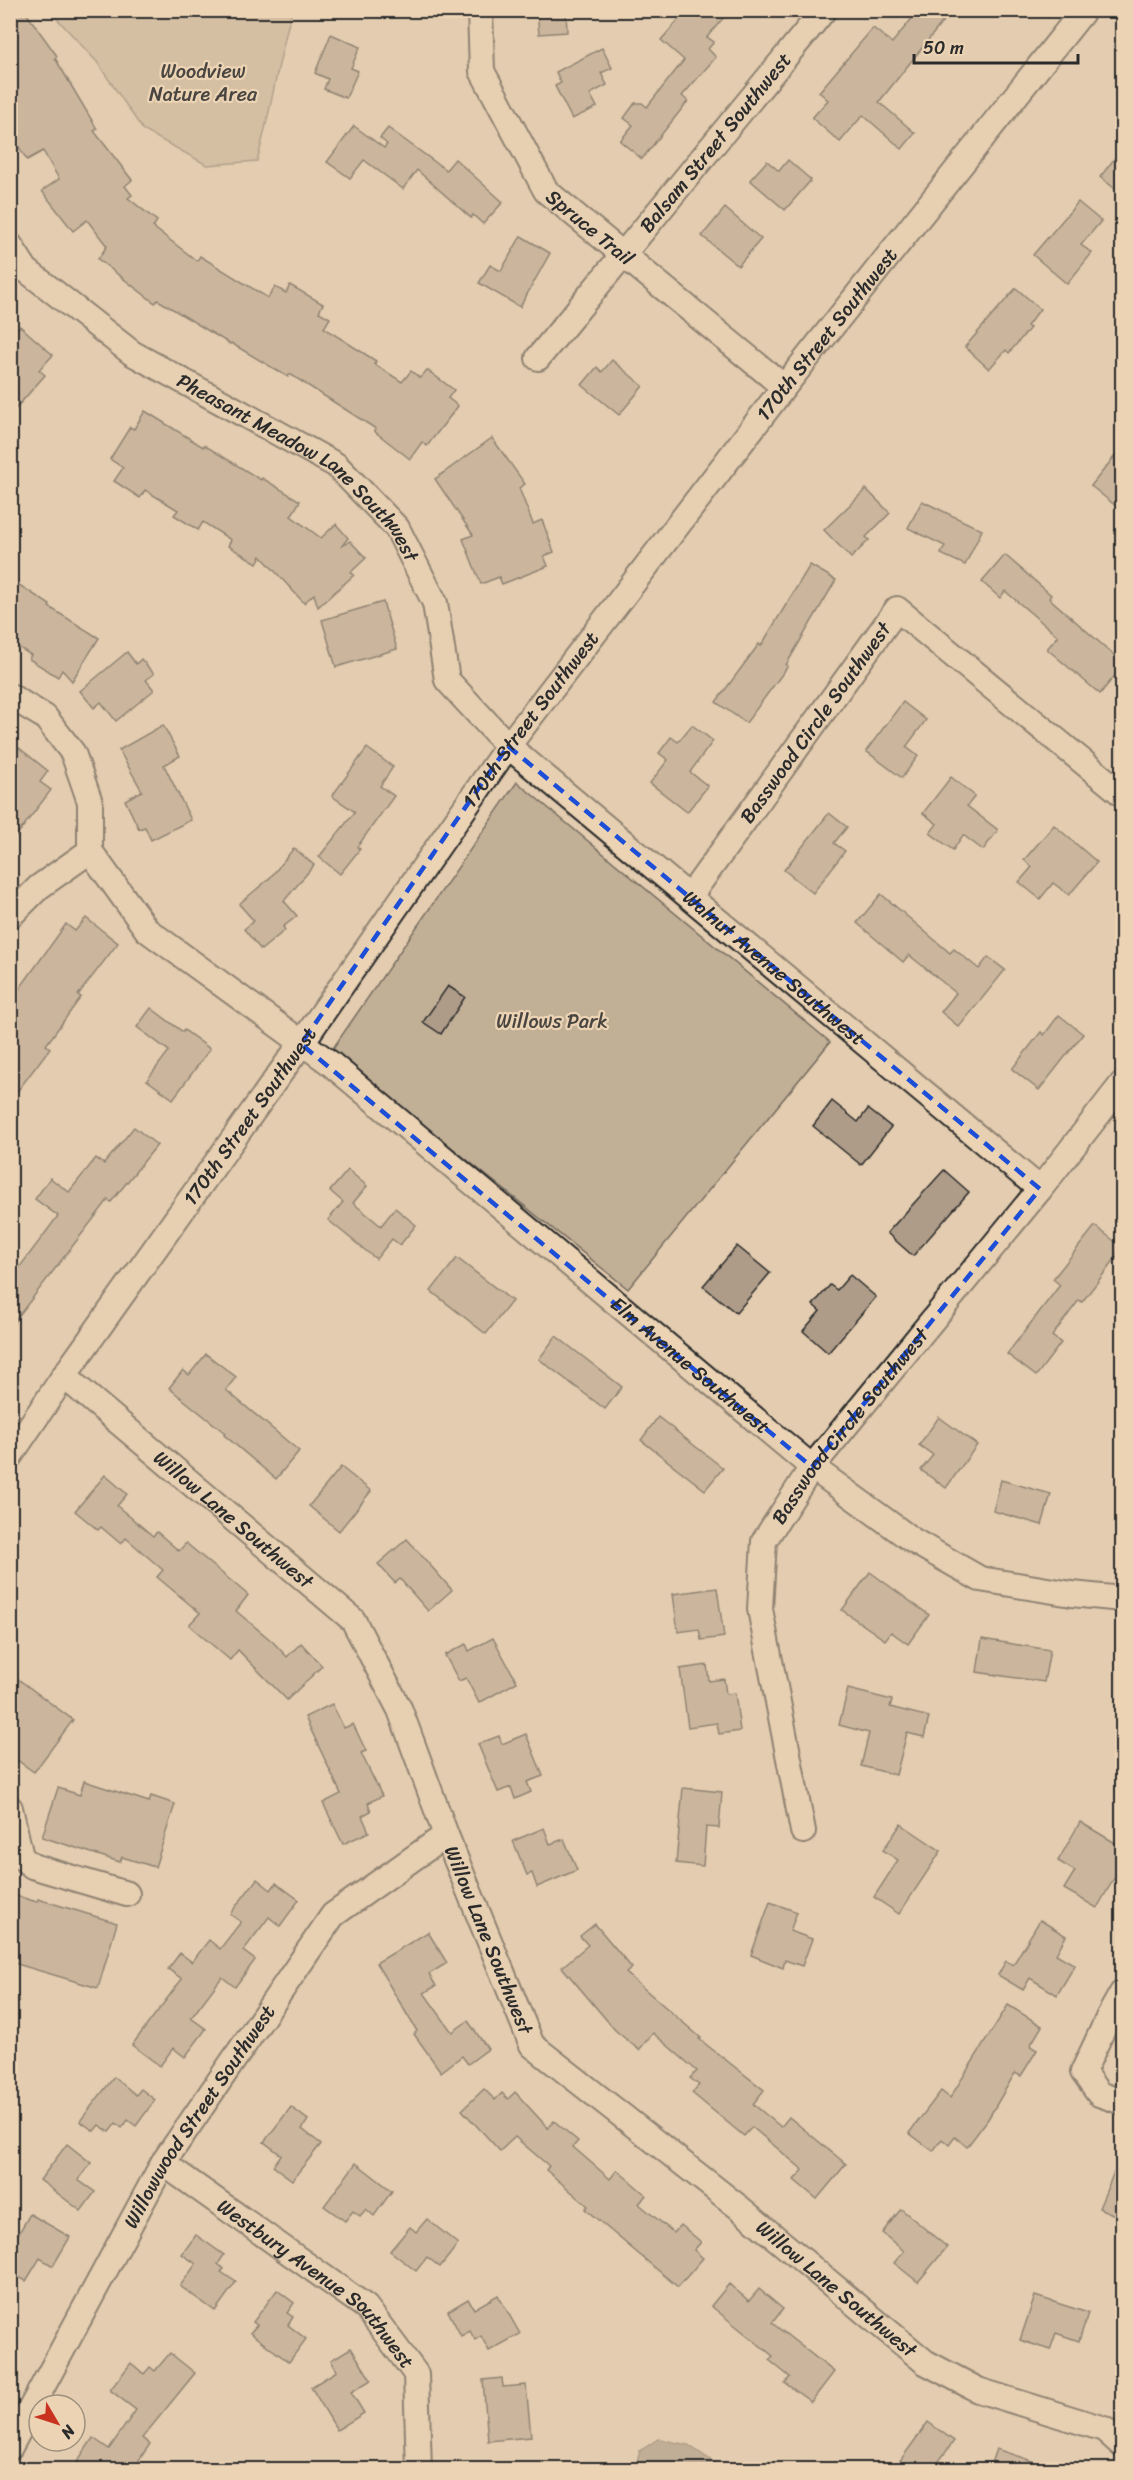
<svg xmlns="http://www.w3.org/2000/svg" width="1133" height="2480" viewBox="0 0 1133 2480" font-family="Sriracha,sans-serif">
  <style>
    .green { fill: #c1af96; stroke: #766d60; stroke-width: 1.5 }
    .water { fill: #988b78; stroke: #6c6559; stroke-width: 1.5 }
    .building { fill: #ae9c88; stroke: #2b2b2b; stroke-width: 1.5 }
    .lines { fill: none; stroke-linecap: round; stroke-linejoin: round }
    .minor-casing { stroke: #2b2b2b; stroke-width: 28 }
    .minor { stroke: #ebd3b4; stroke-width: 24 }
    .marked { fill: none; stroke: #1d4ed8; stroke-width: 4.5; stroke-dasharray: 12 8; stroke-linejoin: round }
    .labels { text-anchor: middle; stroke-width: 4.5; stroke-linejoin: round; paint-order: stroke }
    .park-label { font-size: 20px; fill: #494540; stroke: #ebd3b4 }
    .street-label { font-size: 20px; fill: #2b2b2b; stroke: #ebd3b4 }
  </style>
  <rect width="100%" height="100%" fill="#e3ccaf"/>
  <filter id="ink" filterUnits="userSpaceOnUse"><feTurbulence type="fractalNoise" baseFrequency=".0167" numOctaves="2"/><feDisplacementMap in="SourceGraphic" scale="12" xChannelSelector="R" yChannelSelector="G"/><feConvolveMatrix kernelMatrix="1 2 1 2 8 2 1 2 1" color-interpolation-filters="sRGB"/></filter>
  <g filter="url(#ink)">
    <g class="green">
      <path d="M50,11H292C278,60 271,111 257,161L207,165L143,130L97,62Z"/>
      <path d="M517,782L830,1042L628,1289L331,1051Z"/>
    </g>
    <path class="water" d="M658,2439L688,2445L724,2469H635L640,2451Z"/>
    <g class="building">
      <path d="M21,10H24L57,56L55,58L97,129L94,131L132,180L125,186L132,195L128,198L157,221L153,227L197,261L200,256L268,298L275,287L286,293L290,285L323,304L319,312L330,318L324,328L376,361L374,364L402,382L411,371L420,378L427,370L454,390L448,398L458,406L427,446L422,442L410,459L374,431L376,429L290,374L288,377L231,343L230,344L158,300L155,303L98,259L107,246L87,220L73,231L42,191L59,179L43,151L27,160L10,133V18Z"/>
      <path d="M537,10H566L567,32L539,34Z"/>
      <path d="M687,10H730L707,37L714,42L708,49L716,57L682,96L688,101L642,159L620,141L633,125L624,118L635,103H642L647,107L684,60L661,40Z"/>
      <path d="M919,10H952L879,102L915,133L902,149L863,115L840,142L812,118L828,100L819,92L873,28L892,43Z"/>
      <path d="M331,34L360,47L351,68L358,71L346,98L324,89L328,79L315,73Z"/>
      <path d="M602,48L612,68L601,73L607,85L590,94L597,107L572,119L555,86L561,83L556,72Z"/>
      <path d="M354,126L384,148L387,144L380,138L388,128L446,170L455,159L503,202L483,224L473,215L471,218L417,170L403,189L364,160L350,178L327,162Z"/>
      <path d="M1122,149V194L1100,177Z"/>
      <path d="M788,160L811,180L785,210L750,180L767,161L779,171Z"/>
      <path d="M1078,202L1101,221L1081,245L1092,253L1067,284L1033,255Z"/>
      <path d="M725,208L761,239L738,266L702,236Z"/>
      <path d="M521,236L550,253L520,307L479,283L490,265L501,271Z"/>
      <path d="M1016,288L1040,309L1027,326L1030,328L1009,353L1006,350L989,369L965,347Z"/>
      <path d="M20,326L53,355L39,370L45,375L10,415V337Z"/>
      <path d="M612,360L643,386L619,415L582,385L597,367L602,372Z"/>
      <path d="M145,411L203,447L204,445L261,480L262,478L300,501L291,516L321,538L336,524L348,538L341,547L350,541L366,558L351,572L354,575L318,607L314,594L304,603L261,556L257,563L228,546L231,540L203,522L198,530L174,515L178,510L145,490L140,498L114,481L123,468L110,459L130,427L134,429Z"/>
      <path d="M492,438L525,484L519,488L533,524L542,520L554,552L544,556L548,566L502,584L499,577L481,584L463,539L473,535L435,479Z"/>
      <path d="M1122,447V511L1091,486Z"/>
      <path d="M866,489L890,513L866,537L869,540L851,558L824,530Z"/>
      <path d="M922,501L982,530L965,565L941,554L945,546L908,528Z"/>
      <path d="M1005,555L1051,595L1049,598L1122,662V667L1100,694L1047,649L1058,636L1005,591L1000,598L982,582Z"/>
      <path d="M810,565L836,580L786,665L788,666L746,723L716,702L759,644L761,646Z"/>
      <path d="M10,579L50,605L49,607L99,638L72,681L62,670L58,677L29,659L31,655L10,642Z"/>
      <path d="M383,602L397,649L336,667L322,620Z"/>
      <path d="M127,652L136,664L141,659L154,674L146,680L154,690L116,721L101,702L94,708L80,691Z"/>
      <path d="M903,702L926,720L906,747L918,756L902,778L866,751Z"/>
      <path d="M163,725L180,756L164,765L191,820L151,840L145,827L139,829L125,800L142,791L119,750Z"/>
      <path d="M692,725L713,741L690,772L708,786L687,812L650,783L668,760L659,753L671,737L678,742Z"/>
      <path d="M18,747L48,771L40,782L51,790L10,844V757Z"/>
      <path d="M367,748L393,767L380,786L394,796L357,847L360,849L340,874L319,857L355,812L332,796Z"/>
      <path d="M951,777L975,796L967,806L998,830L983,850L963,835L953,850L930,833L937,824L923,813Z"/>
      <path d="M829,813L847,827L834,843L845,851L813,893L784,870Z"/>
      <path d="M1054,825L1097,862L1069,895L1053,883L1040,899L1019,882L1032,867L1024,860Z"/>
      <path d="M294,848L314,865L284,901L297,916L283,927L285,930L261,950L244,929L254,921L239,904L270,878Z"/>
      <path d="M881,894L950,953L954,949L979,969L988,957L1005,970L959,1027L941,1012L956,993L909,955L903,962L857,923Z"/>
      <path d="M86,918L118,943L78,995L81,997L46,1045L50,1048L10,1101V1002L66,924L75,931Z"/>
      <path d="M448,986L465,997L441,1034L423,1022Z"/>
      <path d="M151,1008L183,1032L184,1030L210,1049L173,1099L147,1080L169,1051L137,1027Z"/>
      <path d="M1059,1015L1083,1034L1039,1090L1012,1069L1041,1032L1044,1035Z"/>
      <path d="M832,1101L858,1122L868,1109L891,1127L861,1165L813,1126Z"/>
      <path d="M134,1127L157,1145L111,1202L108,1200L10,1327V1280L58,1216L35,1199L50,1178L69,1192L96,1158L104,1164Z"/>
      <path d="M348,1170L367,1186L353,1203L381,1226L395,1208L416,1225L400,1245L392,1239L376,1259L328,1220L343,1202L330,1191Z"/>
      <path d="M944,1170L969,1192L913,1256L887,1233Z"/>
      <path d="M1095,1226L1122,1247V1250L1082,1302L1079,1300L1052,1336L1061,1343L1036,1376L1007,1354L1060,1285L1053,1279Z"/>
      <path d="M737,1246L770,1273L736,1313L703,1286Z"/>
      <path d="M457,1258L512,1301L486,1334L431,1291Z"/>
      <path d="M850,1275L876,1297L828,1353L803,1331L820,1311L813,1305L830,1285L837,1290Z"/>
      <path d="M556,1336L622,1387L605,1409L539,1359Z"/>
      <path d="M206,1354L236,1377L226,1390L299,1451L276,1479L224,1435L225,1433L169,1388L183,1370L189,1375Z"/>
      <path d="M658,1417L723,1468L705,1490L641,1440Z"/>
      <path d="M939,1417L977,1445L946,1488L921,1470L933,1455L919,1445Z"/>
      <path d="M341,1467L371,1491L339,1531L309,1506Z"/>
      <path d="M105,1475L127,1494L117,1506L153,1536L157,1532L179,1551L186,1543L248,1595L236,1611L273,1642L287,1657L301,1643L322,1666L287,1700L238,1650L230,1660L189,1625L200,1613L157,1577L163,1570L126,1538L121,1544L101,1527L98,1530L75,1511Z"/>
      <path d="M1001,1480L1051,1494L1042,1525L993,1511Z"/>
      <path d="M407,1539L452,1590L428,1611L400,1579L395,1583L378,1564Z"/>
      <path d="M870,1572L929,1615L908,1644L891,1632L885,1640L842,1610Z"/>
      <path d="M717,1588L724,1637L701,1640L699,1629L678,1632L673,1594Z"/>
      <path d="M493,1638L517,1682L479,1703L466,1678L459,1681L445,1655L466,1644L469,1651Z"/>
      <path d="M982,1639L1050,1650L1044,1682L977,1672Z"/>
      <path d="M707,1665L709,1681L724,1679L726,1694L735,1693L740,1731L719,1734L717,1723L688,1727L680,1669Z"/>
      <path d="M10,1673L73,1720L34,1772L10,1755Z"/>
      <path d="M848,1689L892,1700L890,1707L929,1717L924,1737L907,1733L896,1775L861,1766L869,1733L839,1725Z"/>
      <path d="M332,1704L344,1728L353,1724L366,1751L361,1753L382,1796L368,1803L371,1811L362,1816L369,1832L343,1844L323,1803L341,1794L305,1717Z"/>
      <path d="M526,1734L543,1776L527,1782L531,1792L515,1799L511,1787L498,1792L478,1744L499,1736L502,1744Z"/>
      <path d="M84,1781L149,1802L151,1796L175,1804L155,1867L122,1857L120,1862L42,1837L58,1788L80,1795Z"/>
      <path d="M683,1788L722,1792L719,1828L706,1827L703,1866L676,1863Z"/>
      <path d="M1080,1822L1122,1847V1879L1116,1875L1097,1908L1064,1889L1075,1871L1058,1861Z"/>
      <path d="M901,1824L941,1851L899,1914L874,1897L898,1860L883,1850Z"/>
      <path d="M544,1828L550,1844L564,1839L577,1870L537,1887L532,1873L527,1875L513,1841Z"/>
      <path d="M257,1879L271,1890L276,1883L299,1900L280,1926L269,1917L243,1951L255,1960L235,1987L222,1977L191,2018L206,2029L185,2057L173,2048L160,2066L132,2045L182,1979L168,1969L180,1953L192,1962L209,1940L220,1949L241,1922L230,1914Z"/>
      <path d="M10,1894L37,1902L38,1899L117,1923L98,1988L10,1962Z"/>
      <path d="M770,1902L797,1912L790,1931L812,1939L802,1966L785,1960L783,1968L751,1955Z"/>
      <path d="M1040,1920L1066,1936L1056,1954L1075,1965L1057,1995L1030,1978L1023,1990L998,1975L1006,1961L1013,1965Z"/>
      <path d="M595,1924L632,1968L626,1973L701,2038L699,2039L764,2090L753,2104L781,2127L789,2117L846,2164L817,2199L794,2180L803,2170L752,2127L744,2136L692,2093L699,2085L690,2078L697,2071L653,2033L639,2050L615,2030L562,1967L588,1945L580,1936Z"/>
      <path d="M428,1932L447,1963L429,1974L436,1986L424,1993L452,2032L468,2021L488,2049L468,2064L462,2056L441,2072L414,2034L417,2031L376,1963Z"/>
      <path d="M1008,2005L1042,2026L1030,2046L1037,2050L1021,2076L1015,2073L988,2119L967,2147L955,2137L949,2145L942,2139L933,2151L909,2133L941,2091L950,2098Z"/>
      <path d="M114,2077L136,2095L141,2089L155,2100L136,2126L128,2120L122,2128L116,2123L109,2132L99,2125L94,2131L80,2121Z"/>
      <path d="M484,2089L495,2100L502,2093L508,2099L515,2092L548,2128L554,2121L578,2141L573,2147L610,2179L617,2170L646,2195L639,2204L674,2233L681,2225L701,2242L694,2250L703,2258L678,2287L585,2209L588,2206L546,2170L549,2166L515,2137L500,2151L462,2110Z"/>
      <path d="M291,2107L308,2120L302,2129L321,2144L292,2180L273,2166L281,2155L264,2142Z"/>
      <path d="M67,2144L91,2163L78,2180L95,2192L81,2211L40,2180Z"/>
      <path d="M1122,2153V2218L1099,2208Z"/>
      <path d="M356,2163L392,2191L374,2216L366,2209L360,2216L353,2211L345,2221L324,2206Z"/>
      <path d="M901,2209L947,2247L918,2282L894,2263L904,2251L882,2233Z"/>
      <path d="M30,2214L70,2237L53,2266L40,2258L26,2281L10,2272V2248Z"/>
      <path d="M427,2219L458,2244L440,2267L427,2257L416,2271L390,2251L410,2227L416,2232Z"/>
      <path d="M196,2235L224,2255L218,2264L224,2269L221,2272L236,2282L215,2311L180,2286L196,2264L182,2254Z"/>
      <path d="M729,2284L749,2301L759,2289L783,2309L772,2323L834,2372L811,2402L785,2383L790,2377L769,2360L773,2356L711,2306Z"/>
      <path d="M277,2290L294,2303L287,2313L293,2317L288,2325L306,2339L289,2362L250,2333L257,2325L253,2322Z"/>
      <path d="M498,2295L520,2334L489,2351L481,2336L475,2340L470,2331L461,2336L448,2311L468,2299L474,2309Z"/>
      <path d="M1035,2296L1088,2313L1079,2341L1056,2333L1050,2350L1020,2340Z"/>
      <path d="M351,2348L371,2380L351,2392L364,2413L337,2430L311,2387L337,2371L331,2360Z"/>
      <path d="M170,2353L195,2373L142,2438L150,2444L133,2469H88L77,2462L93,2438L109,2449L136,2410L110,2390L131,2363L144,2374L150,2367L155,2371Z"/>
      <path d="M502,2378L503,2387L526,2385L531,2437L488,2441L483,2380Z"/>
      <path d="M928,2422L954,2441L933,2469H894Z"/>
      <path d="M996,2449L1047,2466L1046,2469H989Z"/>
    </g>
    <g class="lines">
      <g class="minor-casing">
        <g id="minor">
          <path id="s1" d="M480,10L482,71L546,191L784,387"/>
          <path id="s2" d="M10,245L26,270L132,353L336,465L397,528L435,603L447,680L508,746L1040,1189"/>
          <path id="s3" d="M538,358L824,10"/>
          <path d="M10,696L45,717L73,753L90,802V851L39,887L10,916"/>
          <path id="s4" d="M90,851L147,930L330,1063L812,1467L912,1540L980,1579L1072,1594L1122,1599"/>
          <path id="s5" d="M690,896L897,609L1122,794"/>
          <path id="s6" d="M64,1376L353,1620L400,1710L446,1835L532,2045L741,2209L925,2362L978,2390L1104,2429L1122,2445"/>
          <path id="s7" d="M10,1456L64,1376L301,1044L508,746L784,387L1084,10"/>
          <path d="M10,1808L21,1857L32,1866L127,1894"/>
          <path id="s8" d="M803,1831L760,1609L764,1541L812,1467L1040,1189L1122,1084"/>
          <path d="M1122,1993L1109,2016L1083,2072L1099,2094L1122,2102"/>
          <path id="s9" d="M163,2163L366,2307L416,2374L419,2470"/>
          <path id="s10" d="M10,2447L163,2163L333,1915L446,1835"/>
        </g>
      </g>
      <use href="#minor" class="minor"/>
    </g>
  </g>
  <path d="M0 0H1133V2480H0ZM508,746L1040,1189L812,1467L301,1044Z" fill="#e3ccaf" fill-opacity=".55" fill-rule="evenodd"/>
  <path class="marked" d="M508,746L1040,1189L812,1467L301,1044Z"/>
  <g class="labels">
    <g class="park-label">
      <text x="203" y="78">Woodview<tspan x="203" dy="23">Nature Area</tspan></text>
      <text x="552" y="1028">Willows Park</text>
    </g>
    <g class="street-label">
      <text dy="7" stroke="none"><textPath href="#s3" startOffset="279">Balsam Street Southwest</textPath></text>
      <text dy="7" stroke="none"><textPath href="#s1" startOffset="254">Spruce Trail</textPath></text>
      <text dy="7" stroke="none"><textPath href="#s7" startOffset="1388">170th Street Southwest</textPath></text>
      <text dy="7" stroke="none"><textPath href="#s2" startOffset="369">Pheasant Meadow Lane Southwest</textPath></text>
      <text dy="7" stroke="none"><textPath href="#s7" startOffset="902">170th Street Southwest</textPath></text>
      <text dy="7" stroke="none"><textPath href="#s5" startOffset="214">Basswood Circle Southwest</textPath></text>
      <text dy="7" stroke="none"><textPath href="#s2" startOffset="1083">Walnut Avenue Southwest</textPath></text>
      <text dy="7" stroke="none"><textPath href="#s7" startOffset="416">170th Street Southwest</textPath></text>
      <text dy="7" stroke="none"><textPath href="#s4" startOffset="794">Elm Avenue Southwest</textPath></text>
      <text dy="7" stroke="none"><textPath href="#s8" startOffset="438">Basswood Circle Southwest</textPath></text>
      <text dy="7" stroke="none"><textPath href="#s6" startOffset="222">Willow Lane Southwest</textPath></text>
      <text dy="7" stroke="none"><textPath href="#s6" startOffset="726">Willow Lane Southwest</textPath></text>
      <text dy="7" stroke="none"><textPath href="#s10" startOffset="381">Willowwood Street Southwest</textPath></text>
      <text dy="7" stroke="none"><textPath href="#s9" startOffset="196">Westbury Avenue Southwest</textPath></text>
      <text dy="7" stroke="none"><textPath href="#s6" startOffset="1230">Willow Lane Southwest</textPath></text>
    </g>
  </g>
  <rect width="1133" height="2480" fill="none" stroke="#ebd3b4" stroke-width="36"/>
  <rect x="18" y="18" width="1097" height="2444" fill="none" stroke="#2b2b2b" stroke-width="2" filter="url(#ink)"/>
  <g transform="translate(57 2423) rotate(129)"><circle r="28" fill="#ebd3b4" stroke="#9e907d" stroke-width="1.5"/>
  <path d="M0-4.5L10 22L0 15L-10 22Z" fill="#c8321e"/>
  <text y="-9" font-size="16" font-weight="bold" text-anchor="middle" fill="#2b2b2b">N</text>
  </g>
  <path d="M914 54v9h164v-9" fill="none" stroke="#2b2b2b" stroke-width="3"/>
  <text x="923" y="54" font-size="18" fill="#2b2b2b" stroke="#ebd3b4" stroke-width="4.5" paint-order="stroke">50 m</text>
</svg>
